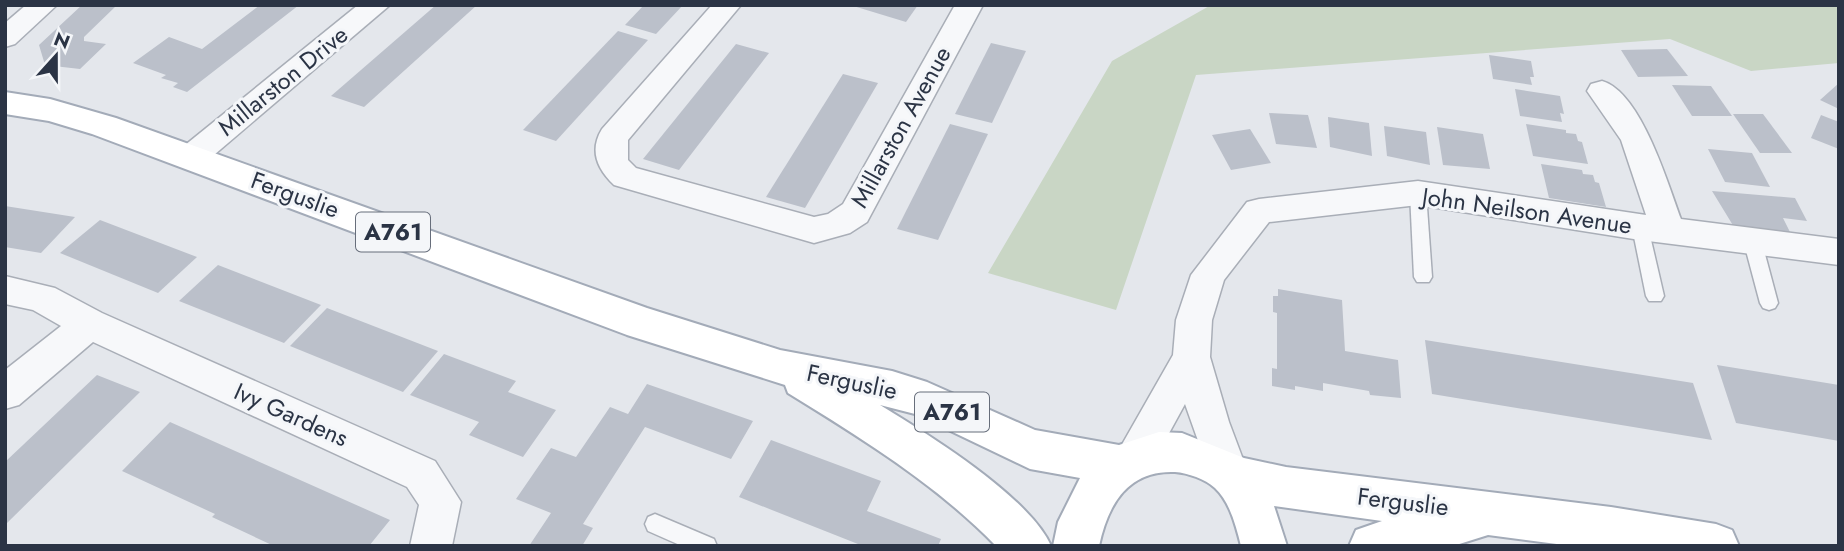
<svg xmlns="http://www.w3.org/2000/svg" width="1844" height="551" viewBox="0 0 1844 551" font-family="Jost,sans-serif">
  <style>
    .green { fill: #c9d6c5 }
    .building { fill: #bbc0ca }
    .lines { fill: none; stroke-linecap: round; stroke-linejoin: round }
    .service-casing { stroke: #a9aeb7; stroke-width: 3 }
    .minor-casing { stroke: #a9aeb7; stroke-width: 3 }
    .primary-casing { stroke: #a3abb8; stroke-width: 4 }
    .service { fill: #f7f8fa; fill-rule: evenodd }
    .minor { fill: #f7f8fa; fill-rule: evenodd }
    .primary { fill: #fff; fill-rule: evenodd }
    .labels { text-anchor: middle; stroke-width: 6; stroke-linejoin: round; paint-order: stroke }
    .shield { fill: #f4f6f9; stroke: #676e7b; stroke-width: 2 }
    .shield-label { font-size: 23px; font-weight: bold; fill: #2b3445 }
    .street-label { font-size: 24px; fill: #2b3445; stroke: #f4f6f9 }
  </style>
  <rect width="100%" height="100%" fill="#e4e7ec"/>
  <path class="green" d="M1211,5H1839V63L1751,71L1670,39L1196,75L1116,310L988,273L1112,61Z"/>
  <g class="building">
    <path d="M82,5H117L84,37V41L106,44L80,69L45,65L39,45Z"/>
    <path d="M260,5H299L187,92L173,87L178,83L161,78L166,75L133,63L169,37L202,49Z"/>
    <path d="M436,5H477L364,107L331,96Z"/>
    <path d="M644,5H683L656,34L625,25Z"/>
    <path d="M850,5H918L906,22Z"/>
    <path d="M618,31L648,40L556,141L523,130Z"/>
    <path d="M991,43L1026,51L992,123L955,114Z"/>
    <path d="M736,44L769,53L679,170L643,159Z"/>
    <path d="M1667,49L1688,76L1638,77L1621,50Z"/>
    <path d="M1489,55L1531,61L1534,77H1530L1532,85L1493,79Z"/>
    <path d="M843,74L878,83L805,208L766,197Z"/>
    <path d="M1839,83V109L1820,100Z"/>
    <path d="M1672,85L1711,86L1732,116H1692Z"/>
    <path d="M1515,89L1560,96L1564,114L1560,113L1562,122L1520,116Z"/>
    <path d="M1269,113L1308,115L1317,148L1276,144Z"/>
    <path d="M1733,114H1763L1792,153H1760Z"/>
    <path d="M1821,115L1839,122V149L1811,138Z"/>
    <path d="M1328,117L1369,123L1372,156L1330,147Z"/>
    <path d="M950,124L988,134L938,240L897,229Z"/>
    <path d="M1526,124L1566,130V133L1576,134L1578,141L1582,142L1588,164L1533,156Z"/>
    <path d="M1384,126L1426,132L1430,165L1387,156Z"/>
    <path d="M1437,127L1483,134L1490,169L1443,165Z"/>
    <path d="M1250,129L1271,163L1231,170L1212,135Z"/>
    <path d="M1708,149L1752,153L1770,187L1725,182Z"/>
    <path d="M1541,164L1582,170L1583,174L1593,175L1595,182L1599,183L1606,207L1549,198Z"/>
    <path d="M1712,191L1795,198L1807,221L1783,218L1790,232L1734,227Z"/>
    <path d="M5,206L75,217L41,253L5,247Z"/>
    <path d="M100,220L197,257L158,293L60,253Z"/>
    <path d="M218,265L321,305L284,343L179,301Z"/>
    <path d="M1278,289L1342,300L1345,351L1398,360L1401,398L1370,395L1369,391L1323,383V391L1295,386V390L1272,386V368L1277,369V313L1273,312V296H1278Z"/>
    <path d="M327,308L438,351L403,392L290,346Z"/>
    <path d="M1425,340L1693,383L1712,440L1432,394Z"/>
    <path d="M444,354L516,381L508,392L556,410L523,457L469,435L479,422L410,395Z"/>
    <path d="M1717,365L1839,385V441L1736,423Z"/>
    <path d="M97,375L140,392L5,525V462Z"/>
    <path d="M647,384L753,421L731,459L645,427L583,524L593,528L582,546H529L551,513L516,499L551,448L576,457L610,407L628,414Z"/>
    <path d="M170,422L390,520L369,546H274L212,517L215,514L122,471Z"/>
    <path d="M771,440L881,481L867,511L941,539L938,546H863L739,497Z"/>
  </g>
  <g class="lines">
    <g class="service-casing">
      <g id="service">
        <path d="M1418,187L1426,193L1432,277L1429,282H1417L1414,277L1410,193Z"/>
        <path d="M1640,221L1646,222L1648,227L1664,296L1661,301H1649L1646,296L1632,227L1634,222Z"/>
        <path d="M1753,236L1759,238L1762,243L1778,303L1775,308L1769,310L1763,308L1760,303L1744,243L1747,238Z"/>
        <path d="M655,514L714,539L717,546H682L648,531L645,524L648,517Z"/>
      </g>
    </g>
    <g class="minor-casing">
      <g id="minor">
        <path d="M26,5H57L15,44L5,47V23Z"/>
        <path d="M358,5H390L201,166L190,169L179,166L174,158L179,150Z"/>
        <path d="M712,5H741L628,140V160L636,168L814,217L828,214L843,204L955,5H983L867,222L850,233L814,243L614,185C597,169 589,150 602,129Z"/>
        <path d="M1602,81C1641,92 1668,184 1681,219L1839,239V265L1640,240L1418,205L1269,222L1224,280L1212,320L1210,357L1229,422L1247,470L1241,483L1227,488L1213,483L1185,404L1150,468L1136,473L1122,468L1116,455L1173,355L1176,320L1191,275L1247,202L1259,199L1418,181L1646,215L1621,140L1587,91L1591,84Z"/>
        <path d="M5,276L55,288L102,313L435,461L461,502L452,546H410L419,505L407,487L93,342L19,405L5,409V370L61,326L33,310L5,304Z"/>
      </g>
    </g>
    <g class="primary-casing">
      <path id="primary" d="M5,92L50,99L116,118L647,308L780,350L892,371L927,382L1035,430L1119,445L1159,432L1182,433L1244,458L1286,467L1611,507L1716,524L1732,530L1739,546H1572L1488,535L1453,546H1349L1356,530L1382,521L1274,506L1287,546H1241C1236,526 1230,502 1215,488C1205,479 1188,473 1175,472C1128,470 1108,504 1099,546H1053L1058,522L1080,478L1030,469L915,414L880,405C926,433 1030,497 1051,546H996C936,484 861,438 788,393L785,385L627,335L92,134L49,121L5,114Z"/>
    </g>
    <use href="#service" class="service"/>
    <use href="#minor" class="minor"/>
    <use href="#primary" class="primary"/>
  </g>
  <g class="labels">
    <g class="shield">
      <rect x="356" y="212.5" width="74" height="39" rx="5"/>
      <rect x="915" y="392.5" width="74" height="39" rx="5"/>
    </g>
    <g class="shield-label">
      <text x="393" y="240">A761</text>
      <text x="952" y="420">A761</text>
    </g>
    <g class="street-label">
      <text transform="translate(283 81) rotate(-39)" y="8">Millarston Drive</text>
      <text transform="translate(901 127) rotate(-61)" y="8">Millarston Avenue</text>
      <text transform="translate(295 195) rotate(20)" y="8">Ferguslie</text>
      <text transform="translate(1527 211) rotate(8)" y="8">John Neilson Avenue</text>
      <text transform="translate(852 382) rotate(12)" y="8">Ferguslie</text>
      <text transform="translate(291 415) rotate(24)" y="8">Ivy Gardens</text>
      <text transform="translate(1403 502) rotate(7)" y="8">Ferguslie</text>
    </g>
  </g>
  <rect width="1844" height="551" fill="none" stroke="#2b3445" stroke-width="14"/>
  <g transform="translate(56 56) rotate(21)" stroke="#f4f6f9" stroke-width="5" paint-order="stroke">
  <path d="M0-5L12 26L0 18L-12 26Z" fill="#2b3445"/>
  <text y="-10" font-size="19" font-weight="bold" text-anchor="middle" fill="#2b3445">N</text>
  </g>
</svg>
